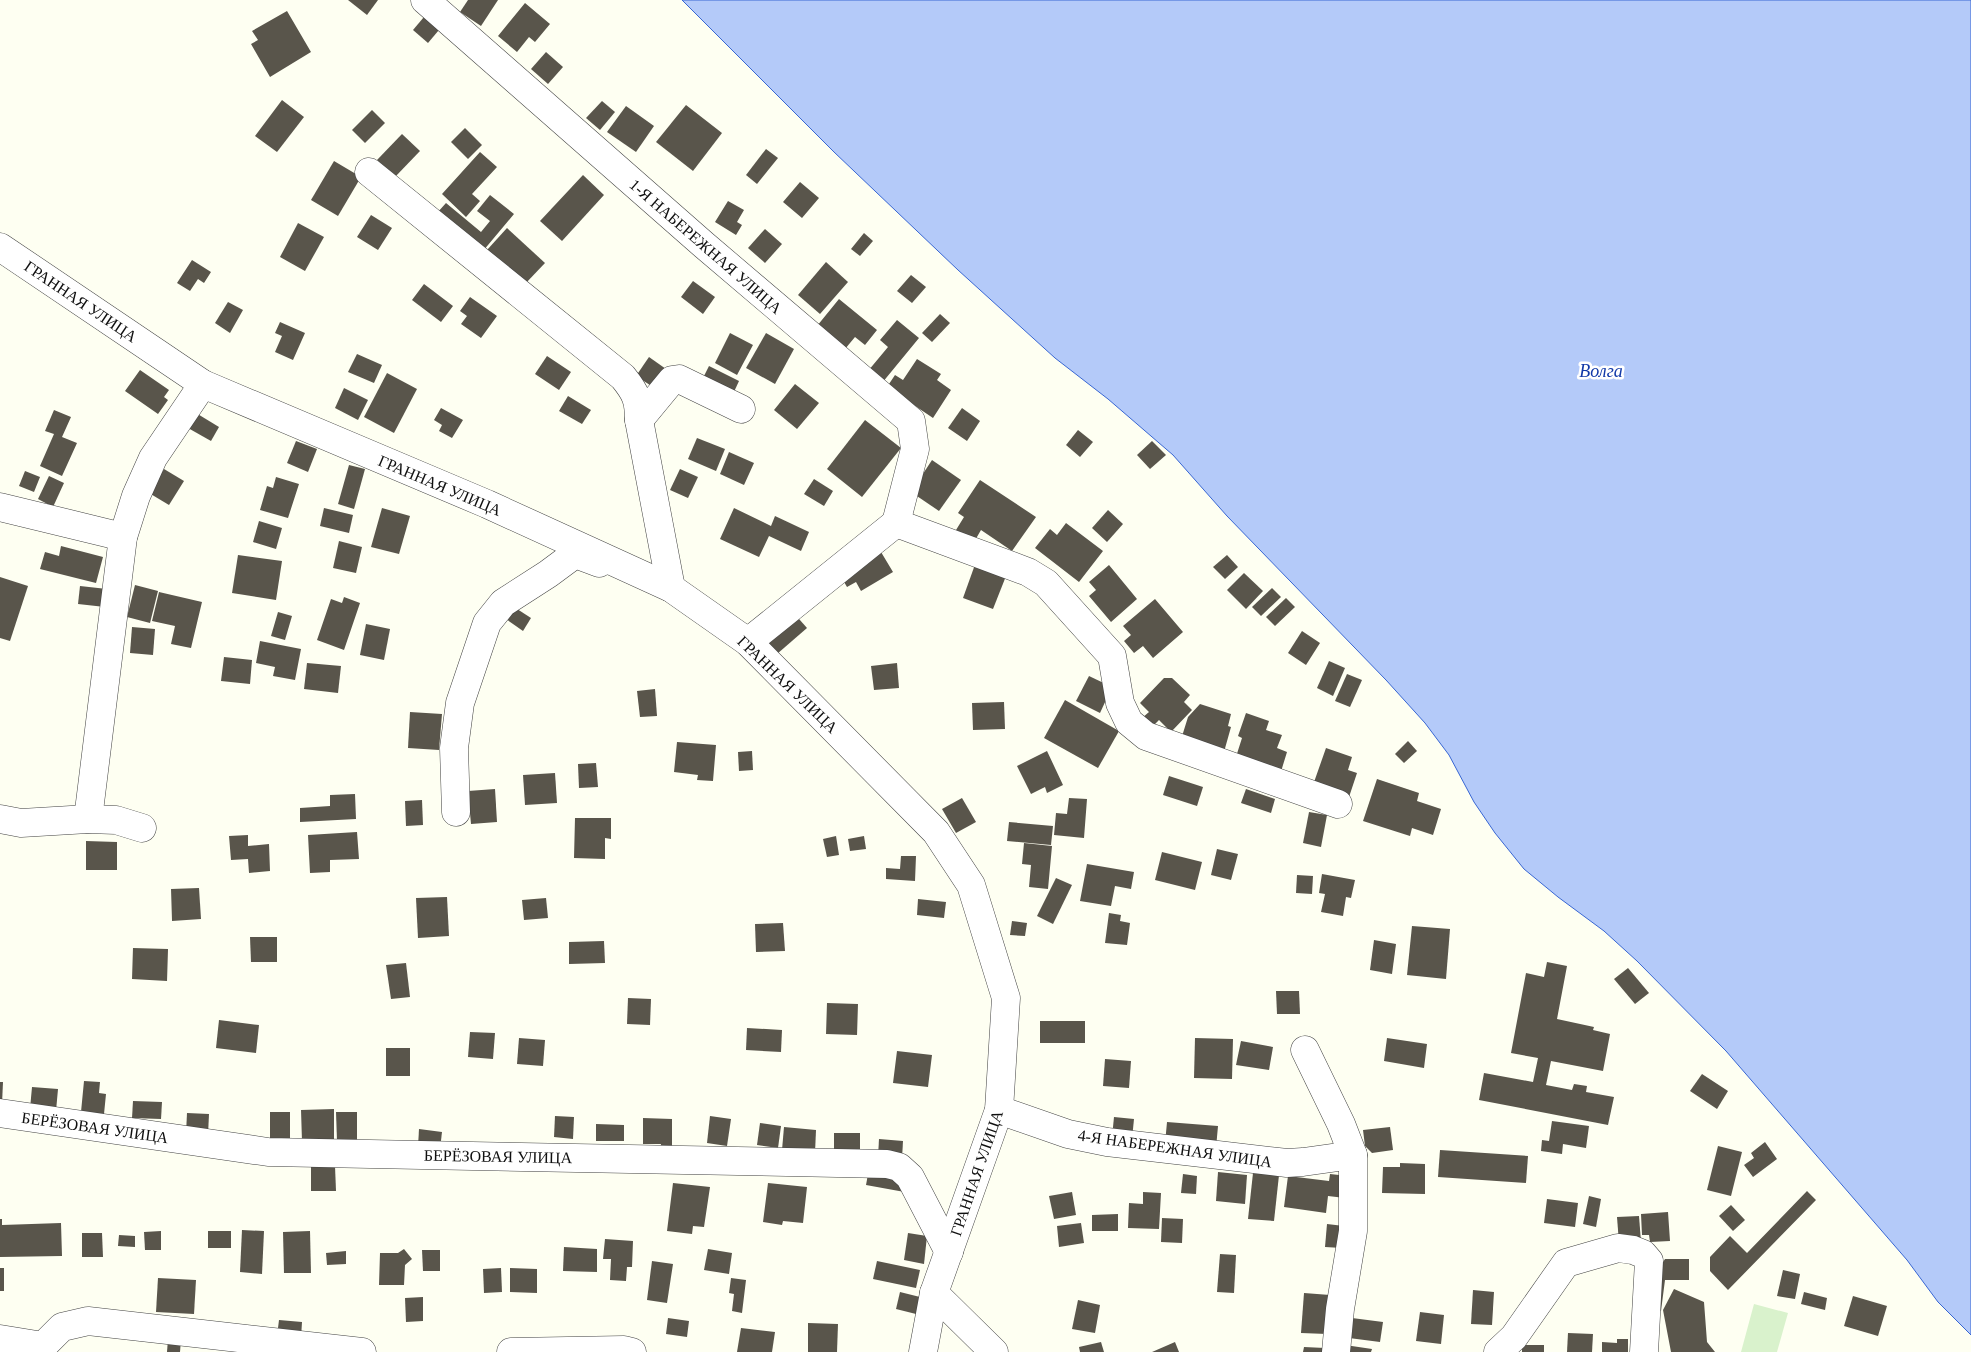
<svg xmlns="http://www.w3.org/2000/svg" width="1971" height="1352" viewBox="0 0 1971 1352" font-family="'Times New Roman',serif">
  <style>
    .pitch { fill: #d9f2cc }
    .water { fill: #b4caf9; stroke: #3866d3 }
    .building { fill: #59554b }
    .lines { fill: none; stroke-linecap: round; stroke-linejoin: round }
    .minor-casing { stroke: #434343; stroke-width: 29 }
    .minor { stroke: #fff; stroke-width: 28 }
    .labels { text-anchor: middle; stroke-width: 5; stroke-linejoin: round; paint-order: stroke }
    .street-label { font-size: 16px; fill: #101010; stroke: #fff }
    .water-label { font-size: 18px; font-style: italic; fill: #1239a8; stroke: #fff }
  </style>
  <rect width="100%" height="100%" fill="#fefff2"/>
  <path class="pitch" d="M1754,1304L1788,1313L1777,1352H1741Z"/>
  <path class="water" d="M682,0H1971V1335L1938,1302L1907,1260L1726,1051L1637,961L1604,931L1558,897L1524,869L1495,833L1474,802L1449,755L1425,723L1386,680L1227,516L1173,455L1108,399L1055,358L958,270L834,152Z"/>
  <g class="building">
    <path d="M348,0H378L367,15Z"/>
    <path d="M468,0H498L481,26L460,12Z"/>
    <path d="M525,3L550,24L535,42L529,37L517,52L498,36Z"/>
    <path d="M287,11L311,52L270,77L251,44L258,40L252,31Z"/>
    <path d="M429,11L444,24L428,43L413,30Z"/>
    <path d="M546,52L563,67L548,84L531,69Z"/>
    <path d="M282,100L304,117L277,152L255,136Z"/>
    <path d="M602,101L615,112L600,130L586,118Z"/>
    <path d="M686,105L722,133L693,171L656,142Z"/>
    <path d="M626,106L654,126L636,152L607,132Z"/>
    <path d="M372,110L385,123L365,143L352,130Z"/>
    <path d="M465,128L482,145L468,159L451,142Z"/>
    <path d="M402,134L420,151L395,177L377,160Z"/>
    <path d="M766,149L778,158L757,184L746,175Z"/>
    <path d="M480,152L497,167L472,194L480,201L466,217L442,194Z"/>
    <path d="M334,161L361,177L338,216L311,200Z"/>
    <path d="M583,175L604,195L562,241L540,221Z"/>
    <path d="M800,182L819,198L802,218L783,202Z"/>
    <path d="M490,195L514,214L483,251L437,213L446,203L481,232L490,221L477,211Z"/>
    <path d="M728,201L744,210L737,222L742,225L736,235L715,222Z"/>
    <path d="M371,215L392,228L378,250L357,237Z"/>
    <path d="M298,223L324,237L305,271L280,257Z"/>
    <path d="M507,228L545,263L525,284L487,250Z"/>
    <path d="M765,229L782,244L765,263L748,248Z"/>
    <path d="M864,233L873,241L860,256L851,249Z"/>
    <path d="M192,260L211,272L204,283L198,279L190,291L177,283Z"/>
    <path d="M826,262L848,282L820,314L798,295Z"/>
    <path d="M911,275L926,287L912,303L897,291Z"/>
    <path d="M693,281L715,297L703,314L681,297Z"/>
    <path d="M424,284L453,306L441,322L412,300Z"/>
    <path d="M470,297L497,316L481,338L461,324L467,316L460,311Z"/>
    <path d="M839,299L877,330L865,345L855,337L845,349L817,326Z"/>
    <path d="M228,302L243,310L230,333L215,323Z"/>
    <path d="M940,314L950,323L932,342L922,333Z"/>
    <path d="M897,320L919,338L882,383L868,371L888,347L880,340Z"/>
    <path d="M280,322L305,333L293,360L275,352L282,336L275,333Z"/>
    <path d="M730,333L753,345L737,375L715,363Z"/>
    <path d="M766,333L794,349L775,384L746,368Z"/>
    <path d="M357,354L382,365L374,383L348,372Z"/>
    <path d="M547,356L571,372L559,390L535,374Z"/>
    <path d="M649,357L666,369L653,387L636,376Z"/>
    <path d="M917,359L941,374L937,380L951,390L933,418L887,387L895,375L903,380Z"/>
    <path d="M709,366L739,381L733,394L703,378Z"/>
    <path d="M140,370L169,390L164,397L168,400L158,414L125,391Z"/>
    <path d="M387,373L417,389L394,433L364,417Z"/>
    <path d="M795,384L819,403L797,429L774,410Z"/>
    <path d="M344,388L368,400L358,420L335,408Z"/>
    <path d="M568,396L591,410L582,424L559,411Z"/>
    <path d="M441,408L463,420L452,438L439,431L442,425L434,420Z"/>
    <path d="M962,408L980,421L967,441L948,428Z"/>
    <path d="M54,410L71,417L62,437L77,443L62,476L40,466L54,434L45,431Z"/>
    <path d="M196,413L219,427L211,441L188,428Z"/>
    <path d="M865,420L901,448L862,497L827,469Z"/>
    <path d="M1078,430L1093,442L1080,457L1066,445Z"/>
    <path d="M697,438L725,449L716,471L688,459Z"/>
    <path d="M296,441L317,449L308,472L287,463Z"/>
    <path d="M1152,441L1166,455L1150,469L1137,455Z"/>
    <path d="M729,452L754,463L744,485L720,474Z"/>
    <path d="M932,460L961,480L939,511L911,492Z"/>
    <path d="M349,465L365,469L354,509L338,504Z"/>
    <path d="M164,469L184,481L169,505L149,493Z"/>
    <path d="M680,469L698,477L688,498L670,490Z"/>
    <path d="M25,471L40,477L34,492L19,486Z"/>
    <path d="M49,476L64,483L53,507L38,499Z"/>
    <path d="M276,477L299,484L288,518L260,510L267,486L273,488Z"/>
    <path d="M814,479L833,491L824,506L804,494Z"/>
    <path d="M980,480L1036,517L1012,551L981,530L974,542L956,530L964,517L958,513Z"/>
    <path d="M324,508L353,515L349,533L320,526Z"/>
    <path d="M382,508L410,516L399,554L371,547Z"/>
    <path d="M734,508L771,526L775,516L809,532L801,551L769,536L759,557L720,539Z"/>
    <path d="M1108,510L1123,524L1107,542L1092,528Z"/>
    <path d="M259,521L282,528L276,549L253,542Z"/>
    <path d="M1066,523L1103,551L1079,582L1035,548L1050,529L1057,535Z"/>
    <path d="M339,541L362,547L356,573L333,568Z"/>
    <path d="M61,546L103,557L96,583L40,569L45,552L59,556Z"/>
    <path d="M881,552L893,572L861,591L856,582L847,587L840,575Z"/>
    <path d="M238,555L282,561L276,600L232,593Z"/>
    <path d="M1227,555L1238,567L1225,579L1213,567Z"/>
    <path d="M977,559L1008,571L993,609L963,598Z"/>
    <path d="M1109,565L1137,599L1111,622L1089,596L1096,590L1089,582Z"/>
    <path d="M1244,573L1263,591L1246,609L1227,590Z"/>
    <path d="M0,577L28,586L10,641L0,638Z"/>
    <path d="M135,585L158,591L150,623L127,617Z"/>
    <path d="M80,586L107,589L105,607L78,604Z"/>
    <path d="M1272,588L1281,597L1261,616L1252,607Z"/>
    <path d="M159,592L202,602L191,648L171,644L175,626L152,621Z"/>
    <path d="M344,597L360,603L344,650L317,640L331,599L342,603Z"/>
    <path d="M1286,598L1295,607L1275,626L1266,617Z"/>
    <path d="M1155,599L1183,632L1153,658L1143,646L1134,653L1124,641L1131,635L1123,626Z"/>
    <path d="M514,607L531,618L523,631L506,619Z"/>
    <path d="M792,611L807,628L777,654L755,630Z"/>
    <path d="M278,612L292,616L285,640L271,636Z"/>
    <path d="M366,624L390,629L384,660L360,655Z"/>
    <path d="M132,627L155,629L153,655L130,653Z"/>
    <path d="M1302,631L1320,643L1306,665L1288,653Z"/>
    <path d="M260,641L301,649L295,680L273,676L275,667L256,663Z"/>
    <path d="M224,657L252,660L250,684L221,681Z"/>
    <path d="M1329,661L1345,668L1333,696L1317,688Z"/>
    <path d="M307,663L341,666L338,693L304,689Z"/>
    <path d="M897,663L899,688L874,690L871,666Z"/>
    <path d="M1347,674L1362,680L1350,707L1335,701Z"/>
    <path d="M1089,676L1112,687L1100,713L1076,701Z"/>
    <path d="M1164,678H1172L1190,695L1184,702L1192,710L1171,732L1159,720L1152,727L1142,718L1149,712L1140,703Z"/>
    <path d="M655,689L657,716L640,717L637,691Z"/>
    <path d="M1065,700L1119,731L1098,768L1044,738Z"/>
    <path d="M1004,702L1005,729L973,730L972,703Z"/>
    <path d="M1200,704L1231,714L1228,726L1231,727L1222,759L1179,746L1188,717Z"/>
    <path d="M410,712L442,714L439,750L408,748Z"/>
    <path d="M1246,713L1269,721L1266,730L1282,735L1277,748L1287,752L1279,778L1234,763L1242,738L1238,736Z"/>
    <path d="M1408,741L1417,751L1404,763L1395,754Z"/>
    <path d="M677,742L716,745L713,781L697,780L698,775L674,772Z"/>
    <path d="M1326,748L1352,757L1348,770L1357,773L1349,797L1313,785Z"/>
    <path d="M752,751L753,770L739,771L738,752Z"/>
    <path d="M1047,751L1063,785L1047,793L1045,787L1031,794L1017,766Z"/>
    <path d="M596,763L598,787L579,788L578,764Z"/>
    <path d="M555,773L557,803L525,805L523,775Z"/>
    <path d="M1169,776L1203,787L1197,806L1163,795Z"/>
    <path d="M1377,779L1419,793L1417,801L1441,809L1433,835L1412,828L1410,836L1363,821Z"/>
    <path d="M495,789L497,822L471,824L468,791Z"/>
    <path d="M1246,789L1275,799L1271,813L1241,803Z"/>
    <path d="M355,794L356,819L300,822V808L330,806V795Z"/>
    <path d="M962,798L976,822L956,833L942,809Z"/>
    <path d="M1069,798L1087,799L1084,838L1054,835L1056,813L1067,814Z"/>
    <path d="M422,800L423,825L406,826L405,801Z"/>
    <path d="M1309,812L1327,815L1321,847L1303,843Z"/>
    <path d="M575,818H611V839L605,838V859L574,858Z"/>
    <path d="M1009,822L1053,826L1051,845L1007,841Z"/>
    <path d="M357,832L359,859L330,860V872L310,873L308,835Z"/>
    <path d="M248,835V846L269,844L270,871L249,873L248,859L231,860L229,836Z"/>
    <path d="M836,836L839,855L827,857L823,839Z"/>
    <path d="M864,836L866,849L850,851L848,839Z"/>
    <path d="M86,841L117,842V870H86Z"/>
    <path d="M1024,843L1052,846L1048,889L1029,887L1031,865L1022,864Z"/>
    <path d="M1217,849L1238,854L1231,880L1211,875Z"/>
    <path d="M1162,852L1202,862L1195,890L1155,880Z"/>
    <path d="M901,856H916L915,881L886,879V868L900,869Z"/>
    <path d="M1087,864L1134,872L1131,889L1115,886L1111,906L1080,901Z"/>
    <path d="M1322,874L1355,880L1351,898L1346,897L1343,916L1321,912L1325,894L1319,893Z"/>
    <path d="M1297,875L1313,876L1312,894L1296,893Z"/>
    <path d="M1056,878L1072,885L1053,924L1037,916Z"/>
    <path d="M199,888L201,919L172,921L171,889Z"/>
    <path d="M447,897L449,936L418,938L416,898Z"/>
    <path d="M546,898L548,918L524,920L522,900Z"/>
    <path d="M918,899L946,902L944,918L917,915Z"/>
    <path d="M1109,913L1121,915L1120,921L1130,923L1127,945L1105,943Z"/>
    <path d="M1012,921L1027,923L1025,936L1010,935Z"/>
    <path d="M783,923L785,951L756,952L755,924Z"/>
    <path d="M1412,926L1450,929L1446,979L1407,975Z"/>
    <path d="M250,937H277V962H251Z"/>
    <path d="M1374,940L1396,944L1392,974L1370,970Z"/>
    <path d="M604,941L605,963L569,964V942Z"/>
    <path d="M133,948L168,949L167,981L132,979Z"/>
    <path d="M1547,962L1567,966L1557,1019L1594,1027L1593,1030L1610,1034L1603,1071L1551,1061L1546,1085L1572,1090L1574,1084L1587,1086L1586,1092L1614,1097L1608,1125L1479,1100L1484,1073L1533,1082L1538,1058L1511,1053L1526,973L1544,977Z"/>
    <path d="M406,963L410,997L391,999L386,965Z"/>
    <path d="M1628,968L1649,993L1635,1004L1614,979Z"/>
    <path d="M1276,991H1299L1300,1014H1277Z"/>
    <path d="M628,998L651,999L650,1025L627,1024Z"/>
    <path d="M827,1003L858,1004L857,1035L826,1034Z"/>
    <path d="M219,1020L259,1025L256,1053L216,1048Z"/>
    <rect x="1040" y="1021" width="45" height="22"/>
    <path d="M747,1028L782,1030L781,1052L746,1050Z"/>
    <path d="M470,1032L495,1033L493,1059L468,1057Z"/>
    <path d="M519,1038L545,1040L543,1066L517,1064Z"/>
    <path d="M1195,1038L1233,1039L1232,1079L1194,1078Z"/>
    <path d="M1387,1038L1427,1044L1424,1068L1384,1061Z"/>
    <path d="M1241,1041L1273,1047L1269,1070L1236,1065Z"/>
    <rect x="386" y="1048" width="24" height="28"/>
    <path d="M897,1051L932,1055L928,1087L893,1083Z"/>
    <path d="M1105,1059L1131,1061L1129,1088L1103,1086Z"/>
    <path d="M1702,1074L1728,1091L1717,1109L1690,1091Z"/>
    <path d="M84,1081L100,1082L99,1093L106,1094L104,1114L81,1112Z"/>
    <path d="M0,1082H3L2,1104H0Z"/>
    <path d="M32,1087L58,1089L56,1111L30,1109Z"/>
    <path d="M133,1101L162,1102L161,1119L132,1118Z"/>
    <path d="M334,1109V1140L302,1141L301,1110Z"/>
    <rect x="270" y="1112" width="20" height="29"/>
    <path d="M336,1112H357V1141H337Z"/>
    <path d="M187,1113L209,1114L208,1135L186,1134Z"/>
    <path d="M555,1116L574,1117L573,1139L554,1137Z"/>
    <path d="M710,1116L731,1119L727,1146L707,1143Z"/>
    <path d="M1114,1117L1134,1119L1132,1139L1112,1137Z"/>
    <path d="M643,1118L672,1119V1151H660L661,1144H643Z"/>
    <path d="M1552,1121L1589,1126L1586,1148L1563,1144L1562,1154L1541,1151L1542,1140L1549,1141Z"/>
    <path d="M1167,1122L1218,1126L1216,1148L1165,1144Z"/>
    <path d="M760,1123L781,1126L778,1148L757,1145Z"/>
    <path d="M596,1124L624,1125V1141H596Z"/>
    <path d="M784,1127L816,1130L815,1153L782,1150Z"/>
    <path d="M1390,1127L1393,1150L1372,1153L1365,1146L1363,1130Z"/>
    <path d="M419,1129L442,1132L440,1149L418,1147Z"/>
    <path d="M834,1133H860V1152L834,1151Z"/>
    <path d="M879,1139L903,1141L902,1159L878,1157Z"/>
    <path d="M1765,1142L1777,1159L1753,1177L1744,1165L1754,1158L1751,1153Z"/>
    <path d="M1718,1146L1742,1152L1731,1196L1707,1190Z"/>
    <path d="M1440,1150L1528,1156L1526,1183L1438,1177Z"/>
    <path d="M1400,1163L1425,1164V1194L1382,1193L1383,1167H1400Z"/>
    <path d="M311,1166H335L336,1191H311Z"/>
    <path d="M1218,1172L1247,1175L1245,1204L1216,1201Z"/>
    <path d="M1253,1173L1279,1175L1274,1221L1248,1219Z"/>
    <path d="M868,1174L902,1180L910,1193L866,1185Z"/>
    <path d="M1183,1174L1197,1176L1196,1194L1181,1193Z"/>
    <path d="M1330,1174L1348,1176L1345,1198L1328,1196L1326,1213L1284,1207L1288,1176L1329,1181Z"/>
    <path d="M673,1183L710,1187L704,1227L693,1226L692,1234L667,1231Z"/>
    <path d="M768,1183L807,1187L803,1223L783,1221L782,1225L763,1222Z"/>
    <path d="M1807,1191L1816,1200L1728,1290L1710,1271V1257L1730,1236L1747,1253Z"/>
    <path d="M1072,1192L1076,1215L1054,1219L1049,1196Z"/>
    <path d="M1143,1192L1161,1193L1159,1229L1128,1228L1129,1203L1143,1204Z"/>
    <path d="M1589,1196L1601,1199L1596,1227L1583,1224Z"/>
    <path d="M1547,1199L1578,1203L1575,1227L1544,1223Z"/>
    <path d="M1731,1205L1745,1220L1733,1231L1719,1216Z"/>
    <path d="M1668,1212L1670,1241L1650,1242L1649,1235H1642L1641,1214Z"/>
    <path d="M1118,1214V1231H1092V1215Z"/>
    <path d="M1639,1216L1641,1242L1619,1243L1617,1217Z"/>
    <path d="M1162,1218L1183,1219L1182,1243L1161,1242Z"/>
    <path d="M0,1219H2V1225L61,1223L62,1256L0,1257Z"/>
    <path d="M1081,1223L1084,1243L1059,1247L1057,1226Z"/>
    <path d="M1327,1224L1344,1226L1342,1248L1325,1247Z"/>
    <path d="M242,1230L264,1231L262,1274L240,1272Z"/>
    <path d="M161,1231V1250H145L144,1232Z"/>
    <rect x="208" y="1231" width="23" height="17"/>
    <path d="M310,1231L311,1273H284L283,1232Z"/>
    <path d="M82,1233H102L103,1257H82Z"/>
    <path d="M908,1233L927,1236L924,1264L904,1260Z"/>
    <path d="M119,1235L135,1236V1247L118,1246Z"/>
    <path d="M605,1239L633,1241L632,1267H627L626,1281L610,1280L611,1259H603Z"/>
    <path d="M564,1247L597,1249V1272L563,1271Z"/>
    <path d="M404,1249L412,1259L405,1265L404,1285H379L380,1253H398Z"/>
    <path d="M708,1249L732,1253L729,1274L704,1270Z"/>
    <path d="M422,1250H440V1271H423Z"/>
    <path d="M346,1251V1264L327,1265L326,1253Z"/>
    <path d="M1220,1254L1236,1255L1234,1293L1217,1292Z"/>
    <path d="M1665,1259H1689V1280H1665L1661,1311L1652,1310L1654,1276Z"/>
    <path d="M652,1261L673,1264L667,1303L647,1300Z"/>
    <path d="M877,1261L920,1270L916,1288L873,1279Z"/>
    <rect x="0" y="1268" width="4" height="23"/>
    <path d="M501,1268L502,1292L484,1293L483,1269Z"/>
    <path d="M510,1268L537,1269V1293L510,1292Z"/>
    <path d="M1783,1270L1800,1274L1795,1299L1777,1296Z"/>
    <path d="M158,1278L196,1280L194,1314L156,1312Z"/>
    <path d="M731,1278L746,1280L742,1313L732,1311L734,1294L729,1293Z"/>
    <path d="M1674,1289L1704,1302L1707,1342L1715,1352H1671L1663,1310Z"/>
    <path d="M1473,1290L1494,1292L1492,1325L1471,1324Z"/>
    <path d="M900,1292L920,1297L916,1314L896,1309Z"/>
    <path d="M1804,1292L1827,1298L1825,1310L1801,1304Z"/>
    <path d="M1304,1293L1330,1295L1327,1334L1301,1333Z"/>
    <path d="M1853,1296L1887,1306L1878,1336L1844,1326Z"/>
    <path d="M423,1297V1321L406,1322L405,1298Z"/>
    <path d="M1078,1300L1100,1305L1095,1333L1072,1329Z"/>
    <path d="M1420,1312L1444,1315L1441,1344L1416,1341Z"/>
    <path d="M668,1318L689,1321L687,1337L666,1334Z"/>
    <path d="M1352,1318L1383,1322L1380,1342L1349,1338Z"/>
    <path d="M279,1320L302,1322L301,1338L277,1336Z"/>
    <path d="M808,1323L838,1324L837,1352H808Z"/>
    <path d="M741,1328L775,1332L772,1352H737Z"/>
    <path d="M1568,1333L1593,1334L1592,1352H1567Z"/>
    <path d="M168,1339L181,1340L180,1352H167Z"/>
    <path d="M1617,1339H1628V1352H1602V1342L1617,1343Z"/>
    <path d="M1101,1342L1104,1352H1080L1079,1347Z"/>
    <path d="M1175,1342L1179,1352H1152Z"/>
    <path d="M1345,1345L1372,1349L1371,1352H1344Z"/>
    <rect x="1522" y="1345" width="22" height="7"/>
    <path d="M1304,1347L1325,1348V1352H1303Z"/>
  </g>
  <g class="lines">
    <g class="minor-casing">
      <g id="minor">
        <path d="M425,0L704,245L911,421L915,449L896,523"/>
        <path d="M369,172L623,377C636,393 639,400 639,420L671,588"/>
        <path d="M0,247L203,384L487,504L671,588L748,642L936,832L971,885L1006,998L999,1110L934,1293L923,1352"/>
        <path d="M639,420L672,380L679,379L741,409"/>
        <path d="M0,507L123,537"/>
        <path d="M896,523L1028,572L1046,583L1112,656L1120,703L1129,722L1146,736L1338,804"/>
        <path d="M748,642L896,523"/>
        <path d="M456,812L454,748L460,703L487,623L503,603L548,574L575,554L599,563"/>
        <path d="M0,819L21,823L88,819L116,820L142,828"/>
        <path d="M88,819L123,537L136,496L153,458L203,384"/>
        <path d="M1305,1050L1341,1124L1353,1155V1231L1340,1309L1336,1352"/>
        <path d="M999,1110L1068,1134L1107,1142L1287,1163L1303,1162L1353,1155"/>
        <path d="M0,1113L268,1152L887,1164L899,1167L910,1177L949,1252"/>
        <path d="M934,1293L994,1352"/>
        <path d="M0,1339L43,1346L62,1327L88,1321L362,1352"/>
        <path d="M511,1352L624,1350L632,1352"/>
        <path d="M1498,1352L1514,1337L1566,1263L1618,1248L1633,1250L1643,1254L1649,1261L1644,1352"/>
      </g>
    </g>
    <use href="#minor" class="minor"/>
  </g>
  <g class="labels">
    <g class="street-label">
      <text transform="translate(706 246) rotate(41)" y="6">1-Я НАБЕРЕЖНАЯ УЛИЦА</text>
      <text transform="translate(81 301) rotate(34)" y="6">ГРАННАЯ УЛИЦА</text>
      <text transform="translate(440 485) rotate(23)" y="6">ГРАННАЯ УЛИЦА</text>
      <text transform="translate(788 684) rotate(44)" y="6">ГРАННАЯ УЛИЦА</text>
      <text transform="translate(95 1127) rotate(8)" y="6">БЕРЁЗОВАЯ УЛИЦА</text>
      <text transform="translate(1175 1148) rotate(8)" y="6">4-Я НАБЕРЕЖНАЯ УЛИЦА</text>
      <text transform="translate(498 1156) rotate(1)" y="6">БЕРЁЗОВАЯ УЛИЦА</text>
      <text transform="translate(976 1173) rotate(-71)" y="6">ГРАННАЯ УЛИЦА</text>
    </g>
    <g class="water-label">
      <text x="1601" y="377">Волга</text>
    </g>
  </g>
</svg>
